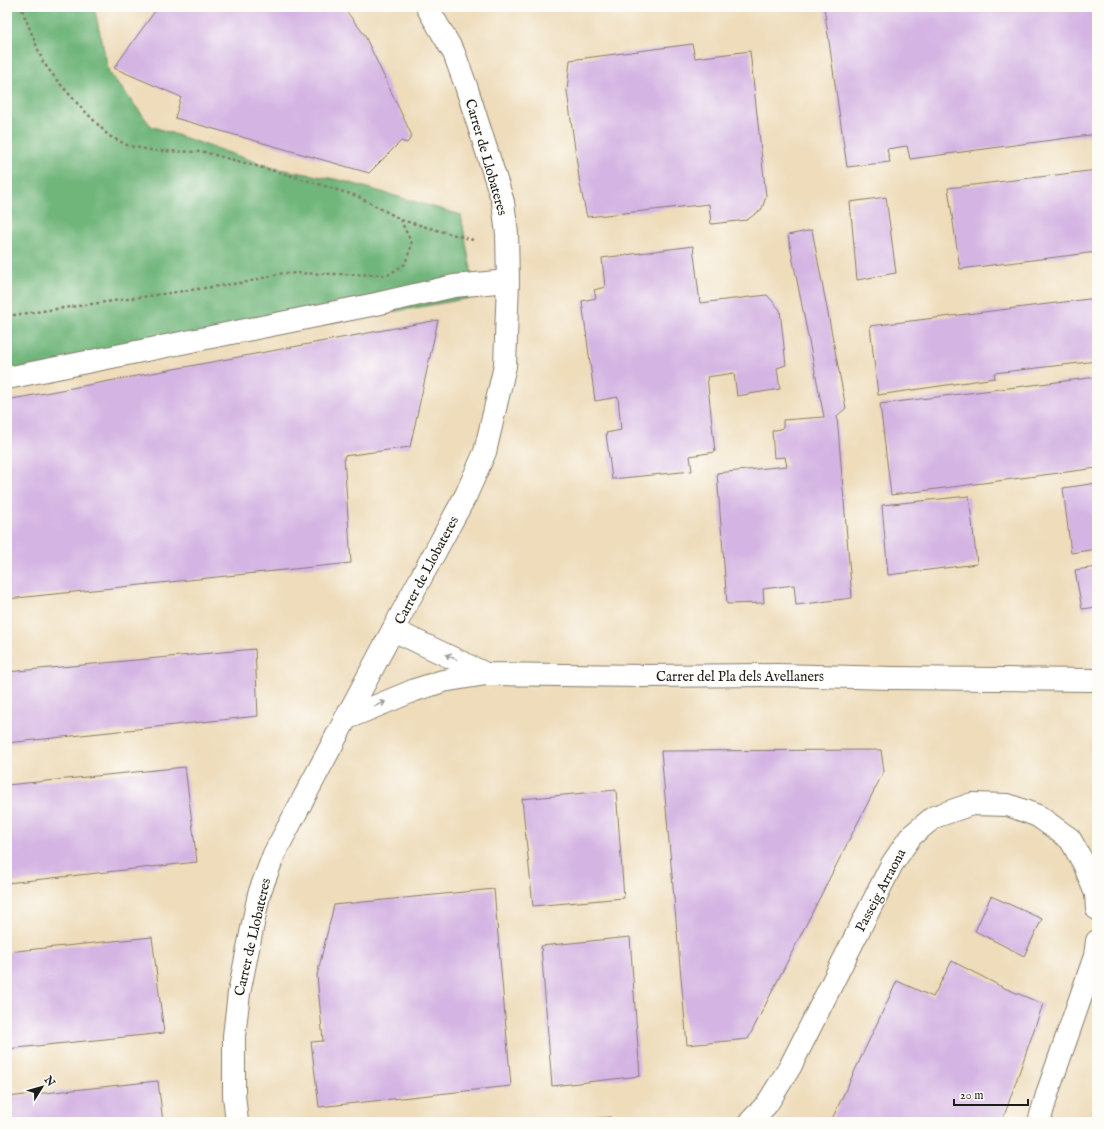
<svg xmlns="http://www.w3.org/2000/svg" width="1104" height="1129" viewBox="0 0 1104 1129" font-family="'IM FELL English',serif">
  <style>
    .forest { fill: #6fb57a; stroke: #46684b }
    .building { fill: #d4b4e3 }
    .lines { fill: none; stroke-linecap: round; stroke-linejoin: round }
    .minor-casing { stroke: #857c6b; stroke-width: 24 }
    .path { stroke: #857c6b; stroke-width: 2.5; stroke-dasharray: 3 3; stroke-linecap: butt }
    .minor { stroke: #fff; stroke-width: 22 }
    .oneway { stroke: #999 }
    .labels { text-anchor: middle; stroke-width: 3; stroke-linejoin: round; paint-order: stroke }
    .street-label { font-size: 14px; fill: #1c1c1c; stroke: #fdfcf7 }
  </style>
  <rect width="100%" height="100%" fill="#fdfcf7"/>
  <filter id="ink" filterUnits="userSpaceOnUse"><feTurbulence type="fractalNoise" baseFrequency=".025" numOctaves="2"/><feDisplacementMap in="SourceGraphic" scale="8" xChannelSelector="R" yChannelSelector="G"/><feConvolveMatrix kernelMatrix="1 2 1 2 8 2 1 2 1" color-interpolation-filters="sRGB"/></filter>
  <filter id="wash" filterUnits="userSpaceOnUse"><feTurbulence type="fractalNoise" baseFrequency=".012" numOctaves="4" result="noise"/><feDisplacementMap in="SourceGraphic" scale="16" xChannelSelector="R" yChannelSelector="G"/><feGaussianBlur stdDeviation="0.9" result="paint"/><feColorMatrix in="noise" values="0 0 0 0 0 0 0 0 0 0 0 0 0 0 0 0 0 1.4 0 .05"/><feComposite in="paint" operator="in"/></filter>
  <g filter="url(#wash)">
    <rect width="100%" height="100%" fill="#eedcba"/>
    <path class="forest" d="M7,7H94L109,72L151,126L273,168L340,180L461,215L476,297L7,380Z"/>
    <g id="blocks">
      <g class="building">
        <path d="M158,7H343L364,34L412,136L407,143L401,141L369,173L175,118L181,97L114,68Z"/>
        <path d="M824,7H1097V134L910,159L907,146L887,149L890,162L847,167Z"/>
        <path d="M692,44L695,58L750,51L766,196L762,209L747,220L711,224L709,204L587,217L580,185L567,91L570,60Z"/>
        <path d="M1097,170V252L960,269L948,188Z"/>
        <path d="M886,197L896,273L857,280L850,202Z"/>
        <path d="M812,230L846,408L837,416L852,598L796,605L794,585L763,589L764,603L727,604L717,473L787,466L785,457L774,458L772,431L783,428V420L824,417L788,235Z"/>
        <path d="M693,246L700,303L767,295L780,310L786,365L777,368L780,389L737,396L734,373L707,377L715,452L690,456L692,471L612,479L606,433L621,430L618,397L595,401L582,301L596,298L594,290L605,287L602,258Z"/>
        <path d="M1097,298V361L994,373L995,378L878,395L870,326Z"/>
        <path d="M438,320L410,447L344,456L351,563L7,599V400Z"/>
        <path d="M1097,377V468L891,495L880,404Z"/>
        <path d="M1097,483V549L1071,553L1063,488Z"/>
        <path d="M969,496L977,564L888,575L882,505Z"/>
        <path d="M1097,567V607L1082,609L1075,570Z"/>
        <path d="M255,649L258,716L7,743V672Z"/>
        <path d="M881,750L884,771L748,1039L687,1045L661,751Z"/>
        <path d="M185,767L197,862L7,883V785Z"/>
        <path d="M616,790L624,898L533,906L522,799Z"/>
        <path d="M494,889L511,1086L319,1107L311,1042L323,1041L317,975L334,905Z"/>
        <path d="M991,896L1042,919L1024,956L975,931Z"/>
        <path d="M152,937L164,1033L7,1049V952Z"/>
        <path d="M630,937L640,1076L552,1086L541,946Z"/>
        <path d="M952,961L1002,987L1043,1004L1002,1122H838L832,1119L897,981L933,997Z"/>
        <path d="M158,1081L163,1122H7V1097Z"/>
        <path d="M1097,1106V1122H1092Z"/>
        <path d="M611,1117V1122H561V1121Z"/>
      </g>
    </g>
  </g>
  <g filter="url(#ink)">
    <use href="#blocks" fill-opacity="0" stroke="#857c6b" stroke-width="1"/>
    <g class="lines">
      <g class="minor-casing">
        <g id="minor">
          <path d="M7,378L376,304L454,286L508,281"/>
          <path d="M393,630L486,674L643,676L777,675L892,678L1097,680"/>
          <path d="M345,719L415,690L443,681L486,674"/>
          <path d="M237,1122L234,1095V1036L239,993L259,894L274,854L405,607L466,495L485,452L505,366L508,281L507,234L503,202L466,86L454,53L427,7"/>
          <path d="M750,1122L767,1104L790,1067L892,864L911,836L934,817L972,804L1008,805L1038,816L1070,839L1084,864L1096,894L1097,909"/>
          <path d="M1039,1122L1048,1091L1095,956L1097,941"/>
        </g>
      </g>
      <g class="path">
        <path d="M401,220L473,240"/>
        <path d="M7,316L247,282L283,273L388,275L405,264L412,244L400,219L357,196L289,175L204,152L156,151L129,146L109,136L77,103L56,79L43,62L21,7"/>
      </g>
      <use href="#minor" class="minor"/>
    </g>
    <defs><path id="oneway-shaft" d="M-6 0H5M1.5-3L5.5 0L1.5 3" fill="none" stroke-width="1.6" stroke-linecap="round" stroke-linejoin="round"/></defs>
    <g class="oneway">
      <use href="#oneway-shaft" transform="translate(451 657) rotate(-155)"/>
      <use href="#oneway-shaft" transform="translate(380 704) rotate(-23)"/>
    </g>
  </g>
  <g class="labels">
    <g class="street-label">
      <text transform="translate(487 157) rotate(74)" y="5">Carrer de Llobateres</text>
      <text transform="translate(426 570) rotate(-62)" y="5">Carrer de Llobateres</text>
      <text x="740" y="681">Carrer del Pla dels Avellaners</text>
      <text transform="translate(880 890) rotate(-62)" y="5">Passeig Arraona</text>
      <text transform="translate(252 937) rotate(-77)" y="5">Carrer de Llobateres</text>
    </g>
  </g>
  <rect width="1104" height="1129" fill="none" stroke="#fdfcf7" stroke-width="24"/>
  <g transform="translate(42 1087) rotate(53)" stroke="#fdfcf7" stroke-width="3" paint-order="stroke">
  <path d="M0-3L7 15L0 10L-7 15Z" fill="#1c1c1c"/>
  <text y="-6" font-size="11" font-weight="bold" text-anchor="middle" fill="#1c1c1c">N</text>
  </g>
  <path d="M954 1099v6h74v-6" fill="none" stroke="#1c1c1c" stroke-width="2"/>
  <text x="960" y="1099" font-size="12" fill="#1c1c1c" stroke="#fdfcf7" stroke-width="3" paint-order="stroke">20 m</text>
</svg>
